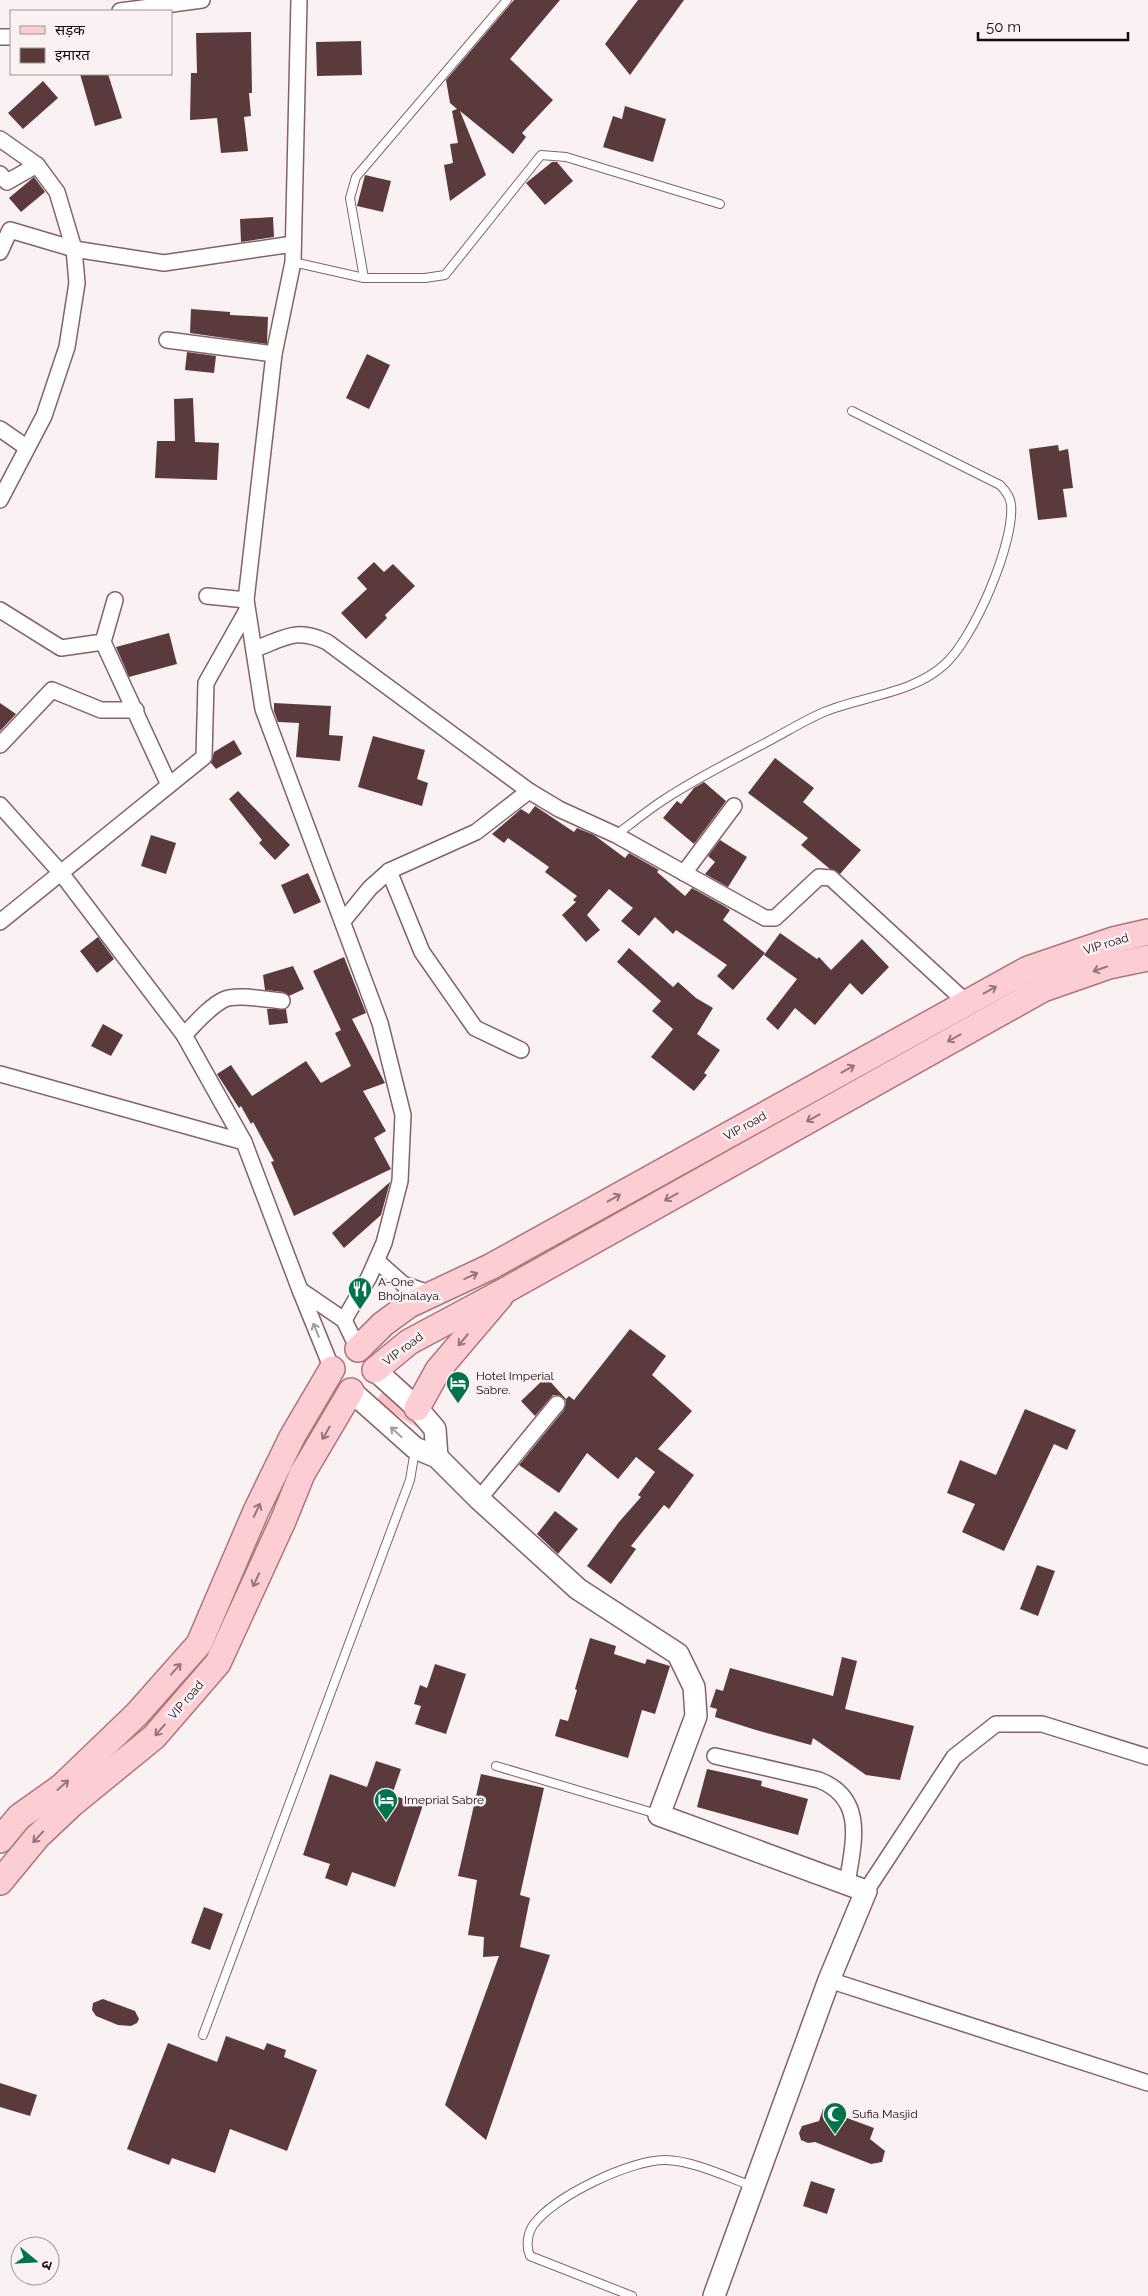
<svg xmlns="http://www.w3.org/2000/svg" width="1148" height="2296" viewBox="0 0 1148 2296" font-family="Raleway,'Noto Sans Devanagari',sans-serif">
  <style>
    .green { fill: #fcc0c6 }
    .building { fill: #5a3a3d }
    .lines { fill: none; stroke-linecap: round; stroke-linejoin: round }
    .lane-casing { stroke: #856266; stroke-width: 10 }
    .street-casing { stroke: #856266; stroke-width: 18 }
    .secondary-casing { stroke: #856266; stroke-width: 24 }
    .primary-casing { stroke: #ab757b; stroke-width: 28 }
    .lane { stroke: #fff; stroke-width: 8 }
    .street { stroke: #fff; stroke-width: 15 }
    .secondary { stroke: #fff; stroke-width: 21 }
    .primary { stroke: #fcced4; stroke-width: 25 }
    .oneway { stroke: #95767a }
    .oneway2 { stroke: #a29d9e }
    .labels { text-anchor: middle; stroke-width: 5; stroke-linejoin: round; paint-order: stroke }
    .street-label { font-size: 12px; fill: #170a0c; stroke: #faf1f2 }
    .poi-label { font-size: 12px; fill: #170a0c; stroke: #faf1f2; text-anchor: start }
  </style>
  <rect width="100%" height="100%" fill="#faf1f2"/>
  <path class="green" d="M393,1378L421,1425L418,1428L375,1402Z"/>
  <g class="building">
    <path d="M514,0H560L510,59L553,100L522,133L526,137L513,154L460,111L486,175L450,201L444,165L453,163L450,144L458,143L452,111L457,109L450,103L446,80Z"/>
    <path d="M638,0H684L630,75L605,44Z"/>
    <path d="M251,32L252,93H249L251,116L244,117L248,151L221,153L217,118L190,120L191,73H197L196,33Z"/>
    <path d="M361,41L362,75L317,76L316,42Z"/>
    <path d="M80,74H108L122,118L95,126Z"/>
    <path d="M43,81L58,98L23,129L8,113Z"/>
    <path d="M625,106L666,119L653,162L603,147L613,116L622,119Z"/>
    <path d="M552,162H557L573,181L545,205L526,183Z"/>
    <path d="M365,175L391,181L383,212L357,206Z"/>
    <path d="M34,177L45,192L21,212L9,198Z"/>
    <path d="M273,217L274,237L241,242L240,219Z"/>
    <path d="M191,309L230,312V315L268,317L267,344L190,333Z"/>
    <path d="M187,352L216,356L214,373L185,370Z"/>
    <path d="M367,354L390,365L369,409L346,398Z"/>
    <path d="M193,398L195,442L219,443L217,480L155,478L157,441H175L174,399Z"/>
    <path d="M1058,445L1059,451L1068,449L1073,488L1063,489L1067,517L1038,520L1029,449Z"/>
    <path d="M374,562L384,572L393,564L415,586L385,615L387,618L366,639L341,613L367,589L357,578Z"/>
    <path d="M169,633L177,664L129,677L116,647Z"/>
    <path d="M0,703L16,714L0,731Z"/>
    <path d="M274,703L331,706L329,735L343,736L340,761L296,757L299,723L278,722L274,711Z"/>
    <path d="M373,736L425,750L417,779L428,783L422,806L358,787Z"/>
    <path d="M234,740L242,754L216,769L211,763L214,752Z"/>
    <path d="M775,758L814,788L803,802L861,850L840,874L830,869L801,845L808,838L748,793Z"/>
    <path d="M704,782L726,801L694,844L663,818L677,801L681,804L694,788Z"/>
    <path d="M238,791L290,845L275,860L259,843L262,840L229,799Z"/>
    <path d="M535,806L574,832L577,828L594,835L625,858L629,853L659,870L657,872L685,896L692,888L724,906L730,910L723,920L765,953L733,990L717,976L727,965L676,930L673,934L655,917L639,936L621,921L633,908L609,889L587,915L600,930L586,942L562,915L576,902L573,900L577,896L545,872L549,867L508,838L504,843L492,834L521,809L529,814Z"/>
    <path d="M151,835L176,843L166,874L141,866Z"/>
    <path d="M720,840L747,857L728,887L705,874L715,862L708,856Z"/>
    <path d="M308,873L321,902L294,914L281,885Z"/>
    <path d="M780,933L817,959L819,957L831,970L862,939L889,967L862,995L850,983L815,1025L795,1008L778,1030L766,1019L797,979L764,955Z"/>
    <path d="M98,937L114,959L97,973L80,951Z"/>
    <path d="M629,948L673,987L678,982L696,998L713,1008L697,1034L720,1050L704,1073L707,1075L694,1091L651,1057L673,1029L652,1011L661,1001L617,962Z"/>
    <path d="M344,957L366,1013L352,1019L385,1083L363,1091L386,1131L374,1138L391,1169L294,1216L271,1162L274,1161L253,1122L251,1124L241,1106L239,1108L217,1074L231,1065L252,1096L306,1061L321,1083L351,1066L335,1033L341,1030L313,971Z"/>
    <path d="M293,966L304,989L289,996L283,992L265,990L263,975Z"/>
    <path d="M267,1009H286L288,1023L269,1025Z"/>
    <path d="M103,1024L123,1035L111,1056L91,1046Z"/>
    <path d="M390,1182L381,1215L344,1248L332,1233Z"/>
    <path d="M630,1329L666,1356L652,1375L692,1411L658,1449L694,1475L669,1509L664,1505L631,1546L636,1549L611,1584L587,1566L619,1522L641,1497L638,1495L655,1472L636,1457L618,1479L587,1453L559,1493L519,1465L564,1410L566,1400L559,1395H553L535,1416L521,1401L546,1377L566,1399L569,1396L574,1400Z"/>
    <path d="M1025,1409L1076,1430L1067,1450L1054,1444L1004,1551L962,1532L975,1504L947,1493L960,1460L996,1475Z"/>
    <path d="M555,1511L578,1529L558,1554L537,1534Z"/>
    <path d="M1037,1565L1055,1571L1038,1616L1020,1609Z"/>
    <path d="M590,1638L616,1646L614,1654L645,1664L647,1659L670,1666L655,1714L642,1710L628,1758L555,1736L560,1719L568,1721L577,1690L575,1689Z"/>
    <path d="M842,1657L857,1661L845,1709L914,1726L900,1780L866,1775L813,1738L811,1745L756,1730L715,1717L717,1709L710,1707L716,1689L723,1691L730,1668L833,1696Z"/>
    <path d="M435,1664L466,1674L446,1734L415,1724L421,1706L414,1704L420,1685L427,1688Z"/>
    <path d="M376,1761L401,1769L392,1795L423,1805L395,1887L352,1872L347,1886L325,1878L330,1864L303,1855L330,1774L367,1787Z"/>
    <path d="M707,1769L762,1781L761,1786L808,1799L798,1835L697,1807Z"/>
    <path d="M481,1774L544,1788L520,1895L530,1898L520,1947L550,1955L486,2140L445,2105L499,1956L483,1957L484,1937L468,1935L477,1880L458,1876Z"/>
    <path d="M204,1907L223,1914L210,1950L191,1943Z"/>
    <path d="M103,1999L135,2011L139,2019L137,2023L131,2026L118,2025L96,2016L92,2010L93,2003Z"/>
    <path d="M226,2036L264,2050L267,2043L286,2050L284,2057L317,2070L287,2151L230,2129L215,2173L172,2158L169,2165L127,2149L168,2043L217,2062Z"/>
    <path d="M0,2083L37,2095L30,2116L0,2107Z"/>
    <path d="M823,2109L874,2128L870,2139L885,2151L882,2162L871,2164L815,2142L808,2143L801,2140L799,2133L802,2126L819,2121Z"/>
    <path d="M811,2181L835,2189L827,2214L803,2206Z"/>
  </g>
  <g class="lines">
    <g class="lane-casing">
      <g id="lane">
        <path d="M293,262L364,278H425L445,275L541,155L566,157L720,204"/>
        <path d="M364,278L350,198L356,177L507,0"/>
        <path d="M616,835C632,823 648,810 665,799C697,778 733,760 767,742C786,732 805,720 824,712C862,696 912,694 944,665C973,640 1015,543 1011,504C1010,496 1005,490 1000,485L852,411"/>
        <path d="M496,1766L657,1814"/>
        <path d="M203,2035L410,1480L415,1450"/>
        <path d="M632,2296L530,2256C526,2247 527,2233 534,2224C555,2196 630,2160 665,2160C691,2160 727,2177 752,2186"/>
      </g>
    </g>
    <g class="street-casing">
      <g id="street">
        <path d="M299,0L293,262L274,354L246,600L263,709L380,1023L403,1115L400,1181L384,1243L369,1277L344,1320"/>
        <path d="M120,11L202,0"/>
        <path d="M0,37H11"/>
        <path d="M0,139L37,165L57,192L74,249L77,283L67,347L44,416L0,500"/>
        <path d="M0,174L7,182L37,165"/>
        <path d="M0,252L10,230L74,249L164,263L293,244"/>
        <path d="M167,340L274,354"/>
        <path d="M0,429L26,447"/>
        <path d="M207,596L246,600"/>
        <path d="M115,600L103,642L169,785"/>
        <path d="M0,610L61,648L103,642"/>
        <path d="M255,649C285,638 296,627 327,642L529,791L559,809L616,835L765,918H775L819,877L831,878L967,1003"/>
        <path d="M0,745L52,690L101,710H136"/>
        <path d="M0,805L61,873L184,1035L244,1142L300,1290L332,1369"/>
        <path d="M389,871L422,952L475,1028L521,1050"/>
        <path d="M684,873L734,806"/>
        <path d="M343,921L370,888L389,871L476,832L529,791"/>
        <path d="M0,922L204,757L206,683L246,612"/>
        <path d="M184,1035C196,1023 208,1008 223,1000C236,993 267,1000 282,1001"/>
        <path d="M0,1074L244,1142"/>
        <path d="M377,1261L403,1284L432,1294"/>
        <path d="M300,1290L344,1320L358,1349"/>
        <path d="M479,1499L557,1404"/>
        <path d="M715,1756L819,1780C867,1799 853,1844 847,1884"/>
        <path d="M866,1891L954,1757L996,1724H1042L1148,1757"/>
        <path d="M829,1980L1148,2083"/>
      </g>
    </g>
    <g class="secondary-casing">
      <g id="secondary">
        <path d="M375,1370L417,1408L435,1429L437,1457"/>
        <path d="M351,1391L415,1448L437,1457L479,1499L578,1589L678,1654L694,1687L696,1716L659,1815L866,1891L829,1980L714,2296"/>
      </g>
    </g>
    <g class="primary-casing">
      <g id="primary">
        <path d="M358,1349L383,1324L409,1305L490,1267L1028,969L1113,940L1148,932"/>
        <path d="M375,1370L409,1342L506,1290L1043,989L1109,966L1148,958"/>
        <path d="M417,1408L438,1370L500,1297"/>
        <path d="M0,1840L19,1817L61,1787L137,1714L199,1644L256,1511L292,1437L332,1369"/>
        <path d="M0,1882L37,1837L72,1804L154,1737L218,1663L283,1521L302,1474L351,1391"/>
      </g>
    </g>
    <use href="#lane" class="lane"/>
    <use href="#street" class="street"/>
    <use href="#secondary" class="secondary"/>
    <use href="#primary" class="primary"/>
  </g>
  <defs><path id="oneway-shaft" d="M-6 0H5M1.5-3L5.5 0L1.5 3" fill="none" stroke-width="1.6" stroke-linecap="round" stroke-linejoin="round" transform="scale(1.25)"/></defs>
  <g class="oneway">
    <use href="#oneway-shaft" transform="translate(1100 969) rotate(161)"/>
    <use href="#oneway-shaft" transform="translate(990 990) rotate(-29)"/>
    <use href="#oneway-shaft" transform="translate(954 1038) rotate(151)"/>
    <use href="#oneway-shaft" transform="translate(848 1069) rotate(-29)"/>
    <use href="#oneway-shaft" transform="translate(813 1118) rotate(151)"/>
    <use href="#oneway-shaft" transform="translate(671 1197) rotate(151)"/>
    <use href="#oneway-shaft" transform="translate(614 1198) rotate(-29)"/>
    <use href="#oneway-shaft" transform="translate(471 1276) rotate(-25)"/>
    <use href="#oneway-shaft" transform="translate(463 1340) rotate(130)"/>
    <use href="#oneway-shaft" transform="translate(326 1433) rotate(120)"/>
    <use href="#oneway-shaft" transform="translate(257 1510) rotate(-65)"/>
    <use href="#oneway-shaft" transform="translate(256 1580) rotate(115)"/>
    <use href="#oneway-shaft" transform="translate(176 1669) rotate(-48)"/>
    <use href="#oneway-shaft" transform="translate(160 1730) rotate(131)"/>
    <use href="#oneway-shaft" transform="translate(63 1785) rotate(-41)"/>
    <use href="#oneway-shaft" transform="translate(38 1837) rotate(133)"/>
  </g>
  <g class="oneway2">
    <use href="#oneway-shaft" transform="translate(316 1330) rotate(-112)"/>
    <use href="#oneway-shaft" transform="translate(396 1432) rotate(-138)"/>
  </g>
  <defs>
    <g id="restaurant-pin" transform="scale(1.25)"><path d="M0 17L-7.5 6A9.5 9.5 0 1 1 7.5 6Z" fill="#01734d" stroke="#faf1f2"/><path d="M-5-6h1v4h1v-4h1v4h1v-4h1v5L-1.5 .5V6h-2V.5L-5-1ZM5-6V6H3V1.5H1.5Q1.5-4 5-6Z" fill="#fff"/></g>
    <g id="hotel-pin" transform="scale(1.25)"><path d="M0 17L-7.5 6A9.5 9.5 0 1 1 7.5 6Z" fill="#01734d" stroke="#faf1f2"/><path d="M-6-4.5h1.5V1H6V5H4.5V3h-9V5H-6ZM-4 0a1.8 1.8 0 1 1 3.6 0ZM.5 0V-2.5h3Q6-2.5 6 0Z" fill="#fff"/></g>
    <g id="mosque-pin" transform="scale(1.25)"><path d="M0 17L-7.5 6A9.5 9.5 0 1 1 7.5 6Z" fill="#01734d" stroke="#faf1f2"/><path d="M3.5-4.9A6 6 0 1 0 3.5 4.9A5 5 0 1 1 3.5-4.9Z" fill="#fff"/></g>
  </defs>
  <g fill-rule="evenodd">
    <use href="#restaurant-pin" x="360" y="1289"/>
    <use href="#hotel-pin" x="458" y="1383"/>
    <use href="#hotel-pin" x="386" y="1800"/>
    <use href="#mosque-pin" x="835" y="2114"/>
  </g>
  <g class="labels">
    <g class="street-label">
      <text transform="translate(1106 944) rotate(-17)" y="4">VIP road</text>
      <text transform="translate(745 1126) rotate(-29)" y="4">VIP road</text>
      <text transform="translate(403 1349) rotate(-37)" y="4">VIP road</text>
      <text transform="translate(186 1700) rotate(-49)" y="4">VIP road</text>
    </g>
    <g class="poi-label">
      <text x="378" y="1286">A-One<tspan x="378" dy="14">Bhojnalaya.</tspan></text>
      <text x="476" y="1380">Hotel Imperial<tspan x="476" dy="14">Sabre.</tspan></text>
      <text x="404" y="1804">Imeprial Sabre</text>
      <text x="852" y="2118">Sufia Masjid</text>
    </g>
  </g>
  <rect x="10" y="10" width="162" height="65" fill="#faf1f2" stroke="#9f9596"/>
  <rect x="20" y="26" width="25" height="8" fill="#fcced4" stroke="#9f9596"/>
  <text x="55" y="35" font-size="15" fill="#170a0c">सड़क</text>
  <rect x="20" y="48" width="25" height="15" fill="#5a3a3d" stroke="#9f9596"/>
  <text x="55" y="60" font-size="15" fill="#170a0c">इमारत</text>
  <g transform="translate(35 2261) rotate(108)"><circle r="24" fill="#faf1f2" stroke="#9f9596"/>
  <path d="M0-4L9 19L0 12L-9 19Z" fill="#01734d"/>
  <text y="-8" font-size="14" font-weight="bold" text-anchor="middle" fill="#170a0c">उ</text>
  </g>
  <path d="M978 32v8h150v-8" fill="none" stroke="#170a0c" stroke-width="2.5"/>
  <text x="986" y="32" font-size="15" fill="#170a0c" stroke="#faf1f2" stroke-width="4" paint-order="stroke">50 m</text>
</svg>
